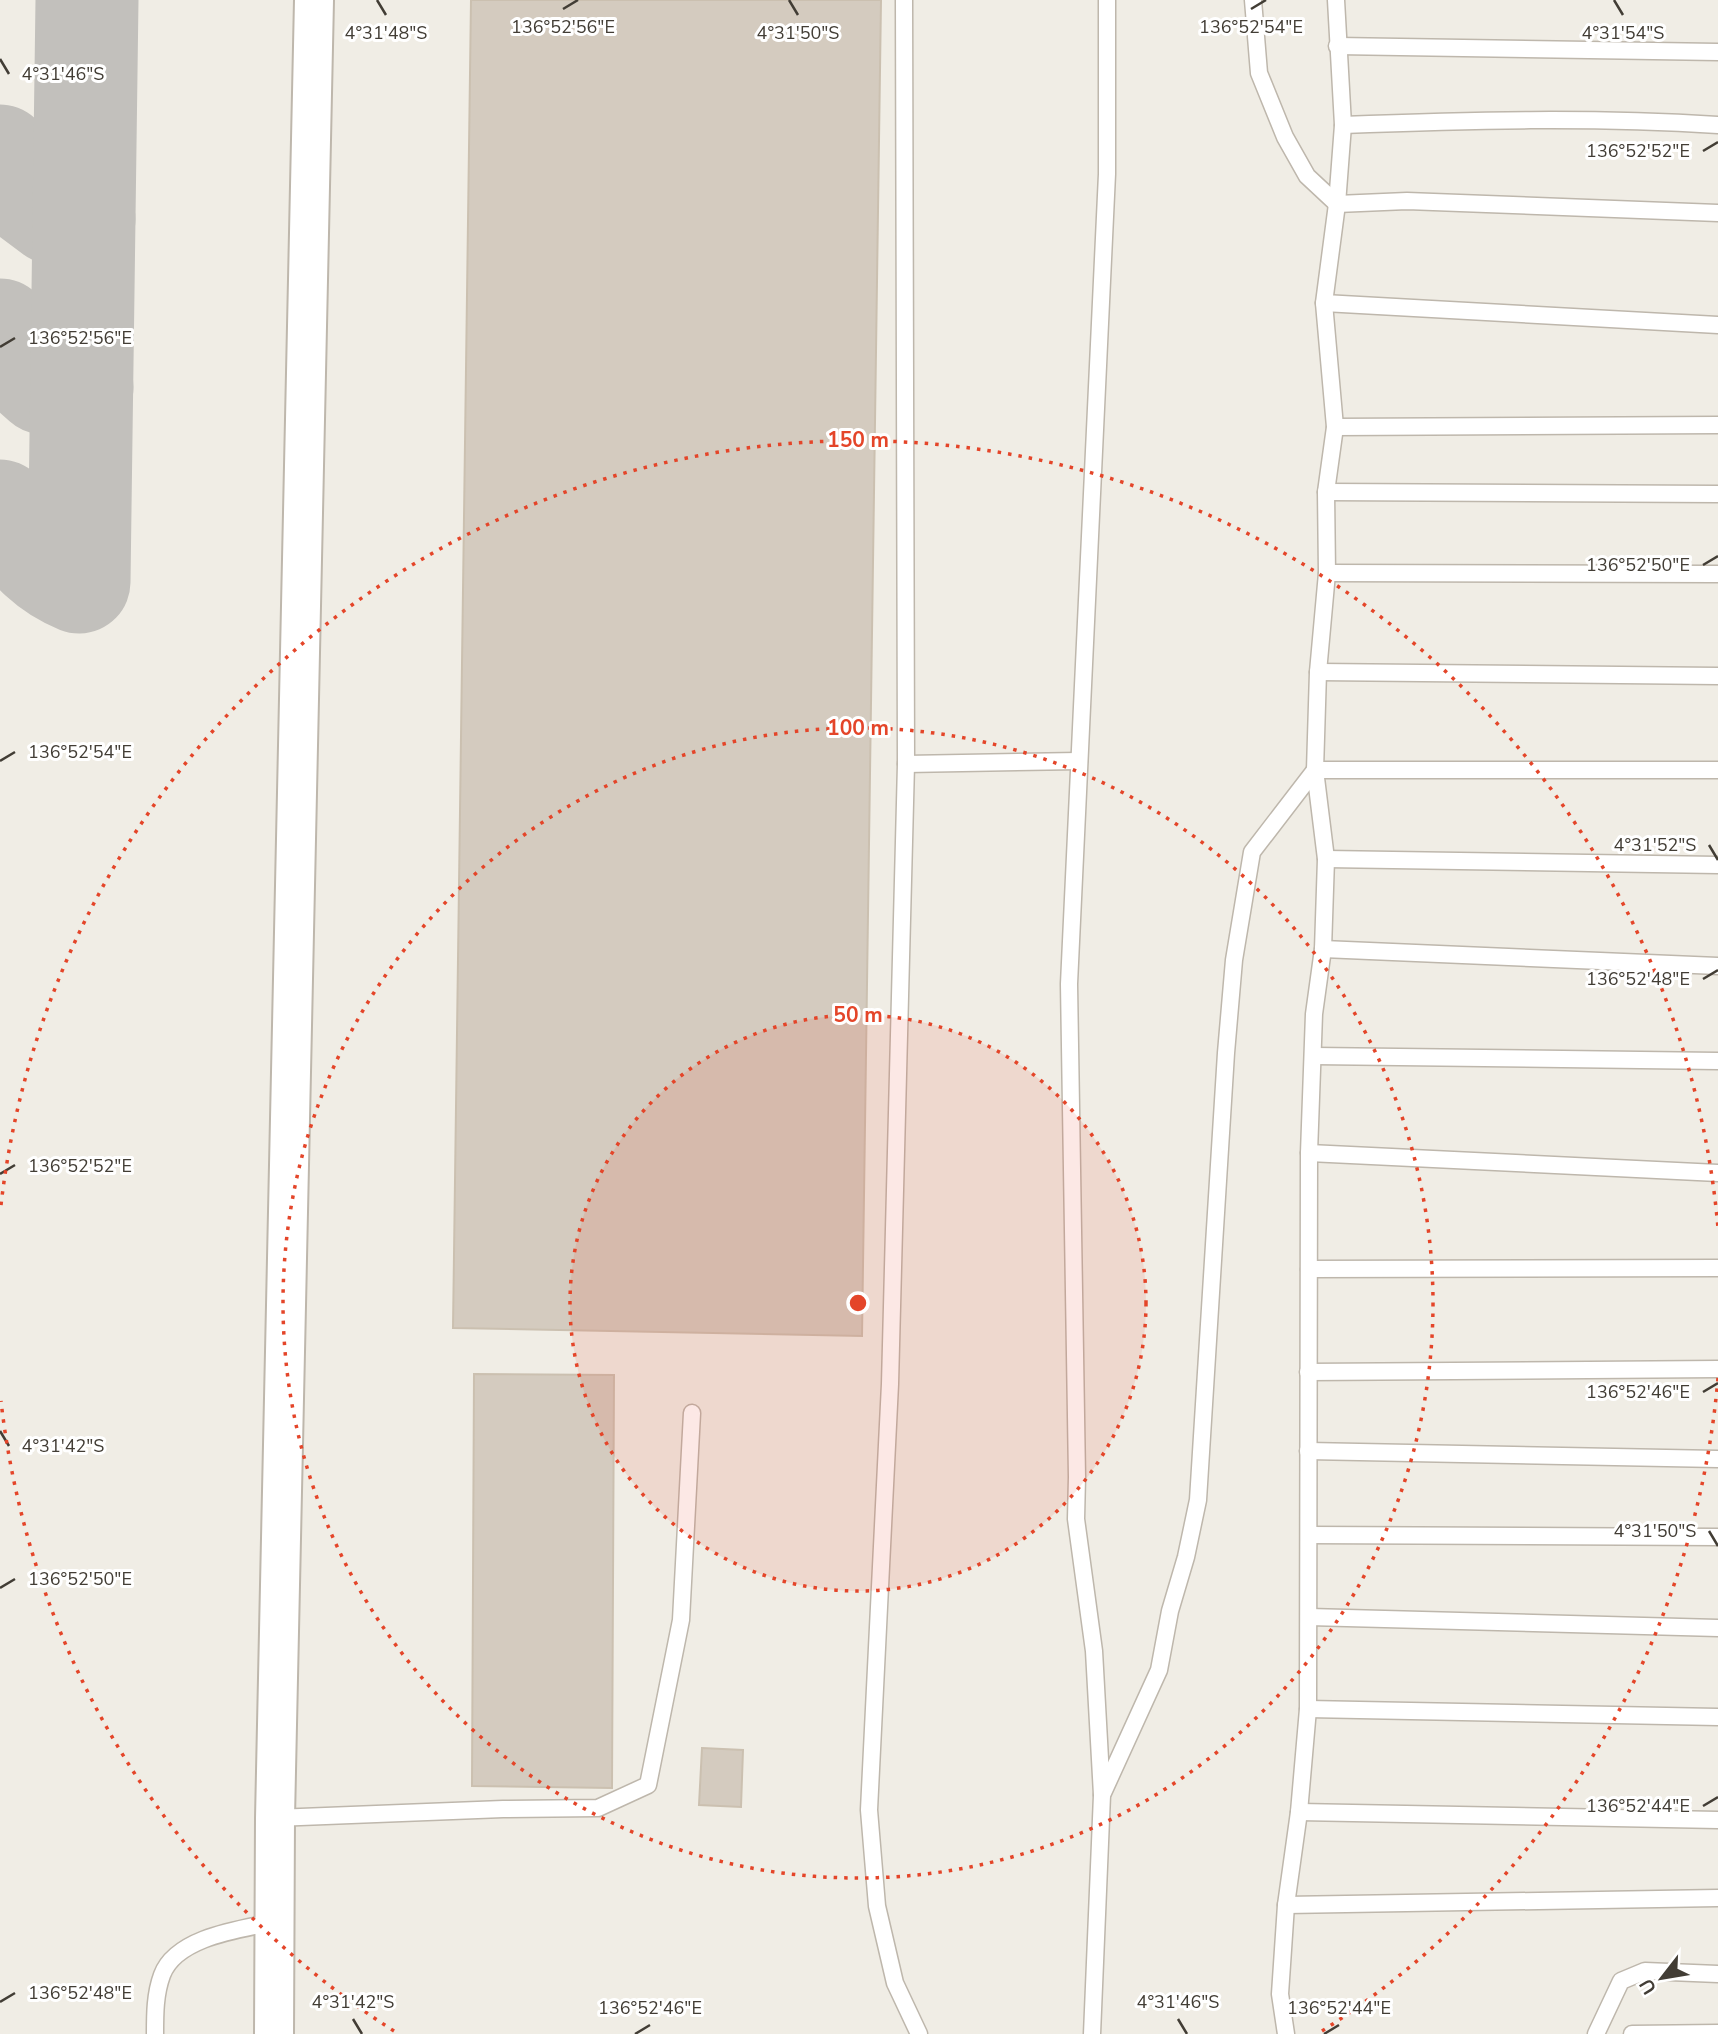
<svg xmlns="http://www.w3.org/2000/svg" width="1718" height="2034" viewBox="0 0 1718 2034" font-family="'Nunito Sans',sans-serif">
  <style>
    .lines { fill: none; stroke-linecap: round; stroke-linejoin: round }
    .taxiway { stroke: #c2c0bc; stroke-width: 103 }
    .building { fill: #d4cbbf; stroke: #cbc0b0; stroke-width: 2 }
    .service-casing { stroke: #beb7ac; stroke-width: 19 }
    .tertiary-casing { stroke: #beb7ac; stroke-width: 42 }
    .service { stroke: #fff; stroke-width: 16 }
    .tertiary { stroke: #fff; stroke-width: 38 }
    .ticks { fill: none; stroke: #423d35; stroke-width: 2.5 }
    .ring { fill: none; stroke: #e44529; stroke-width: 3.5; stroke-dasharray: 3.5 7 }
    .ticks-label { font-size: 18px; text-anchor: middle; fill: #423d35; stroke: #fff; stroke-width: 6; stroke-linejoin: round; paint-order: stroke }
    .centre { fill: #e44529; stroke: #fff; stroke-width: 3.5 }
    .ring-label { font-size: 21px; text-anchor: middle; font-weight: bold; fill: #e44529; stroke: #fff; stroke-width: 6; stroke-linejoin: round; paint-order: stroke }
  </style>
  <rect width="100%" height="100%" fill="#f0ede5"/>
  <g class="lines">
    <g class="taxiway">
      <path d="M0,156L26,192L54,213L84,219"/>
      <path d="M0,330L24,365L44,383L82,387"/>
      <path d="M0,511C25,541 41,567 79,582L87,0"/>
    </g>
  </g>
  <g class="building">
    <path d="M471,0H881L862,1336L453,1328Z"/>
    <path d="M474,1374L614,1375L612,1788L472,1786Z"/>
    <path d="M702,1748L743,1750L741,1807L699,1805Z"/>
  </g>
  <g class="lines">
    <g class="service-casing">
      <g id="service">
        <path d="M904,0L906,764L890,1384L869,1810L877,1906L895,1983L919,2034"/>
        <path d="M1253,0L1259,73L1285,137L1307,176L1337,204L1407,201L1718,213"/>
        <path d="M1337,46L1718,52"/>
        <path d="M1343,125C1468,120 1593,117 1718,125"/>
        <path d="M1324,303L1718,325"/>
        <path d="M1335,427L1718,425"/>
        <path d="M1326,492L1718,494"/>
        <path d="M1327,573L1718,574"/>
        <path d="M1318,672L1718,676"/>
        <path d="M906,764L1079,761"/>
        <path d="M1315,770H1718"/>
        <path d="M1326,859L1718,865"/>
        <path d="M1323,949L1718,966"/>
        <path d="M1314,1056L1718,1061"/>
        <path d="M1309,1153L1718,1173"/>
        <path d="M1309,1269L1718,1268"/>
        <path d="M1308,1372L1718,1369"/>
        <path d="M1308,1451L1718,1459"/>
        <path d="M1309,1535L1718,1537"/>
        <path d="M1309,1617L1718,1628"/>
        <path d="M1308,1709L1718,1717"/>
        <path d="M1102,1795L1094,1651L1076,1519L1077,1477L1069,984L1107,174V0"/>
        <path d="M1299,1812L1718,1820"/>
        <path d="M275,1818L503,1809L598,1808L648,1785L681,1620L692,1413"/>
        <path d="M1286,1905L1718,1898"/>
        <path d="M155,2034C155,2014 155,1994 162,1975C176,1937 241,1929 275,1922"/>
        <path d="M1092,2034L1102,1795L1159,1670L1170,1611L1186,1557L1198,1500L1226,1053L1234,960L1252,852L1315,770"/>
        <path d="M1286,2034L1280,1994L1286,1905L1299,1812L1308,1709L1309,1153L1314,1014L1323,949L1326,859L1315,770L1318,672L1327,573L1326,492L1335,427L1324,303L1337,204L1343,125L1336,0"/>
        <path d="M1596,2034L1621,1981L1645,1971L1718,1974"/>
        <path d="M1632,2034L1718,2033"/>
      </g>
    </g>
    <g class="tertiary-casing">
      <path id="tertiary" d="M274,2034L275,1818L314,0"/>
    </g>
    <use href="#service" class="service"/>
    <use href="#tertiary" class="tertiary"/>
  </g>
  <path class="ticks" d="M377,0L386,15M789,0L798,15M1614,0L1623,15M563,9L578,0M1251,9L1266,0M0,59L9,74M1703,151L1718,142M0,347L15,338M1703,565L1718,556M0,761L15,752M1709,845L1718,860M1703,979L1718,970M0,1174L15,1165M1703,1392L1718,1383M0,1431L9,1446M1709,1531L1718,1546M0,1588L15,1579M1703,1806L1718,1797M0,2002L15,1993M353,2019L362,2034M1178,2019L1187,2034M635,2034L650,2025M1324,2034L1339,2025"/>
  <circle cx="858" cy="1303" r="288" fill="#e44529" fill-opacity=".12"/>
  <g class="ring">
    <circle cx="858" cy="1303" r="288"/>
    <circle cx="858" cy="1303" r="575"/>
    <path d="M1718 1378A863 863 0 0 1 1322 2031M394 2031A863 863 0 0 1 1 1401M1 1205A863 863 0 0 1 1718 1228"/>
  </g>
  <g class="ticks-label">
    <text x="563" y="33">136°52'56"E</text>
    <text x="1251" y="33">136°52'54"E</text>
    <text x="386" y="39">4°31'48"S</text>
    <text x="1623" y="39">4°31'54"S</text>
    <text x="798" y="39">4°31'50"S</text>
    <text x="63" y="80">4°31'46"S</text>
    <text x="1638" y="157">136°52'52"E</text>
    <text x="80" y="344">136°52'56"E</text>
    <text x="1638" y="571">136°52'50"E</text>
    <text x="80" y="758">136°52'54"E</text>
    <text x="1655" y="851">4°31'52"S</text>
    <text x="1638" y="985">136°52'48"E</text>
    <text x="80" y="1172">136°52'52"E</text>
    <text x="1638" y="1398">136°52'46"E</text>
    <text x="63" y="1452">4°31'42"S</text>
    <text x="1655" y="1537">4°31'50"S</text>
    <text x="80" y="1585">136°52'50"E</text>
    <text x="1638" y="1812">136°52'44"E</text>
    <text x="80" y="1999">136°52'48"E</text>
    <text x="353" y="2008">4°31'42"S</text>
    <text x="1178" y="2008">4°31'46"S</text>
    <text x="650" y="2014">136°52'46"E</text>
    <text x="1339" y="2014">136°52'44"E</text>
  </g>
  <circle cx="858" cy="1303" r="10" class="centre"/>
  <g class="ring-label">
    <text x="858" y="447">150 m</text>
    <text x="858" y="735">100 m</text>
    <text x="858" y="1022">50 m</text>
  </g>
  <g transform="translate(1662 1978) rotate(239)" stroke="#ffffff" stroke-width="5" paint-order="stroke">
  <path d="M0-5L12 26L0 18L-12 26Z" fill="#423d35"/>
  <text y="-10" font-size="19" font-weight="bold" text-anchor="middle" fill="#423d35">U</text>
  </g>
</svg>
